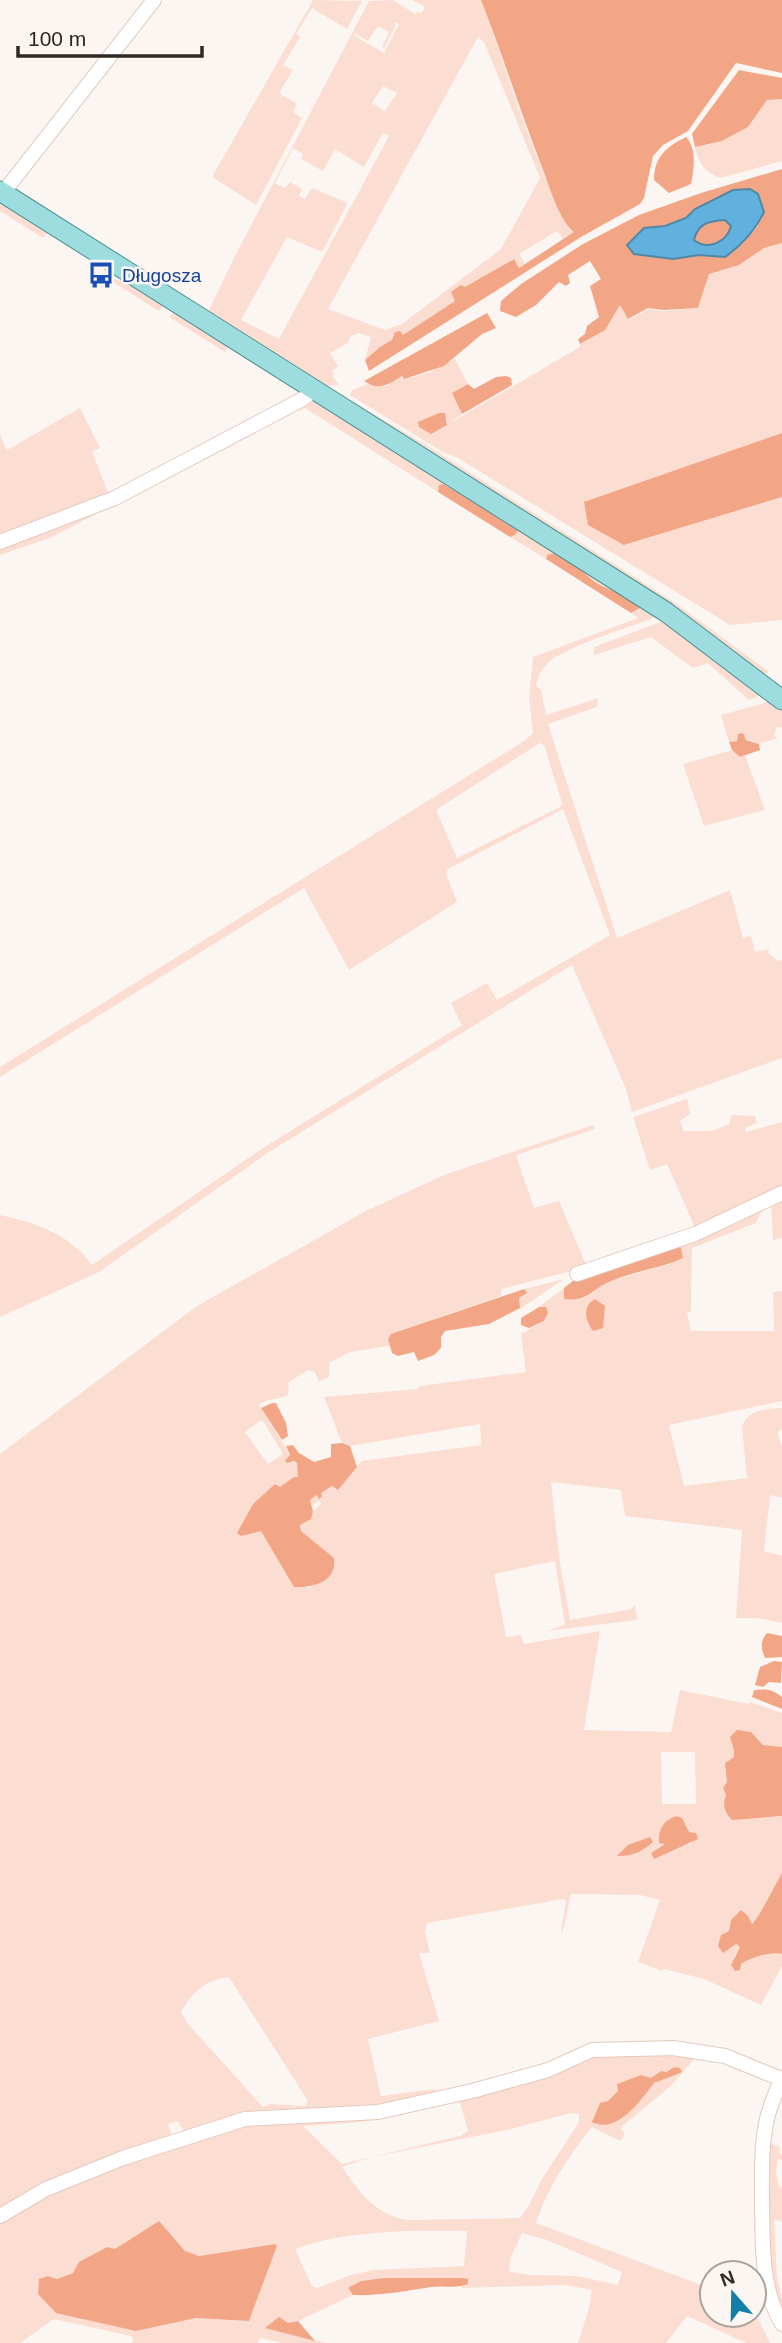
<svg xmlns="http://www.w3.org/2000/svg" width="782" height="2343" viewBox="0 0 782 2343" font-family="Arial,sans-serif">
  <style>
    .green { fill: #fbded1; fill-rule: evenodd }
    .forest { fill: #f2a685; fill-rule: evenodd }
    .water { fill: #60b1dd; stroke: #5287a5; stroke-width: 2; fill-rule: evenodd }
    .lines { fill: none; stroke-linecap: round; stroke-linejoin: round }
    .minor-casing { stroke: #e5c9bd; stroke-width: 16 }
    .major-casing { stroke: #4c8f8f; stroke-width: 21 }
    .minor { stroke: #fff; stroke-width: 14 }
    .major { stroke: #9ddddf; stroke-width: 19 }
    .labels { text-anchor: middle; stroke-width: 5; stroke-linejoin: round; paint-order: stroke }
    .transit-label { font-size: 19px; fill: #164399; stroke: #fcf6f3; text-anchor: start }
  </style>
  <rect width="100%" height="100%" fill="#fcf6f3"/>
  <g class="green">
    <path d="M313,0L362,1L347,29L312,8L296,34L300,37L283,65L293,70L279,93L297,104L293,112L302,118L256,205L212,177Z"/>
    <path d="M393,0L415,14L417,12L422,13L425,7L412,0H481C511,78 530,161 575,232L564,240L557,231L519,254L525,264L519,268L513,259L465,288L454,298L455,301L403,335L380,347L365,360L371,337L358,333L350,337L348,343L330,353L338,366L332,371L334,374L332,376L339,385L327,386L208,312L235,256L369,1ZM395,22L399,24L384,53L353,35L355,34L368,41L378,26L389,32L382,47L384,48L395,27ZM478,37L484,42L540,178L501,249L402,324L385,330L328,309ZM383,86L397,93L385,111L372,103ZM383,133L389,136L279,339L241,320L287,237L322,252L348,203L312,188L305,199L299,196L302,189L290,182L285,188L275,183L293,148L303,154L301,159L323,171L335,149L364,167Z"/>
    <path d="M782,99V161L720,178C704,172 699,163 695,147L722,141L748,127L767,100Z"/>
    <path d="M0,202L47,233L43,238L0,211Z"/>
    <path d="M782,243V433L584,503L625,545L782,497V620L730,625L458,458L443,452L350,395L352,390L368,384L386,386L400,377L404,379L428,373L455,359L468,384L452,393L462,414L450,423L580,347V344C599,336 610,322 620,304L629,320L648,309L662,311L703,308H698L709,274L738,265L764,248ZM439,413L447,419V424L431,434L419,422Z"/>
    <path d="M111,278L132,284L164,305L159,311L108,279Z"/>
    <path d="M173,313H176L229,346L225,352L169,317Z"/>
    <path d="M311,398L656,613L653,618C628,628 566,646 548,663C541,669 538,678 536,686L541,690L546,715L598,698L597,707L548,724L617,938L730,890L743,938L751,936L755,952L769,949L768,953L778,961L782,960V1058L632,1112L626,1089L572,965L269,1152L99,1272L0,1317V1215C35,1222 71,1235 92,1265L266,1146L462,1025L451,1003L487,983L497,1000L610,935L563,809L448,869L446,874L457,902L349,970L304,888L0,1077V1067L524,741L533,733L529,697L533,657L638,618L631,613L640,608L620,591L608,588L587,577L584,571L547,555L546,559L510,537L515,535L514,525L448,486L439,485L438,492L305,408L278,419L50,538L0,555V550L118,501ZM540,743L544,745L562,803L560,807L457,858L436,810Z"/>
    <path d="M347,398L436,451L674,602L769,672L761,675Z"/>
    <path d="M80,408L100,448L92,452L110,497L0,539V435L7,450Z"/>
    <path d="M663,621L762,691L757,697L749,700L708,663L693,668L651,637L594,655V647Z"/>
    <path d="M771,698L782,707V727H777L774,736L778,738L759,744L751,740L729,742L721,715L765,703Z"/>
    <path d="M732,750L740,756H745L765,810L704,826L683,764Z"/>
    <path d="M687,1099L690,1114L680,1121L684,1131H712L729,1124L732,1115L755,1116L757,1123L745,1128L746,1132L782,1122V1191L696,1230L667,1164L650,1170L633,1117Z"/>
    <path d="M593,1125L595,1129L516,1155L534,1208L559,1201L587,1267L501,1289V1296L442,1316L389,1339L390,1346L350,1352L329,1363V1377L319,1382L315,1372L308,1370L289,1382L288,1395C277,1400 268,1398 259,1405L290,1455L285,1460L297,1463L298,1478H294L279,1488L275,1484L253,1504L237,1533L261,1531L270,1546L308,1588L324,1581L334,1558L301,1531L300,1524L322,1503L319,1501L312,1506L310,1500L332,1486L338,1490L362,1461L481,1445L480,1424L350,1446L342,1443L324,1397L418,1389L420,1386L526,1372L521,1334L544,1321L546,1307H539L564,1288L565,1299L589,1295L607,1282L672,1263L675,1245L765,1205L756,1223L692,1248L691,1312H687L691,1331H774L773,1292L782,1291V1401L669,1425L684,1486L747,1478L742,1426C748,1409 766,1409 782,1408V1430H779L778,1435L782,1446V1498L770,1495L764,1551L782,1556V1623L757,1618H736L742,1530L625,1516L621,1490L551,1482L560,1563L570,1620L631,1609L635,1605L637,1620L546,1631L565,1625L555,1561L494,1574L506,1637L521,1635L524,1644L600,1631L584,1730L671,1732L680,1690L749,1704L750,1702L782,1713V1747L763,1745L757,1737H730L734,1750V1757L725,1763L727,1782L723,1788L773,1817L782,1816V1873L759,1915L751,1924L748,1916L731,1920L729,1931L740,1947L734,1957L741,1964C752,1957 769,1952 782,1954V1966L761,2005L704,1979L664,1969L662,1971L638,1962L660,1900L640,1895L571,1894L563,1931L561,1932L566,1900L563,1899L427,1923L425,1932L430,1953H419L439,2021L368,2039L381,2096L435,2089L437,2096L385,2106L185,2133L178,2121L168,2124L173,2138L0,2211V1454L197,1306L366,1211L444,1175ZM260,1421H263L283,1454L268,1464L245,1432ZM661,1752H695L696,1804H662ZM676,1816L682,1818L692,1843L675,1848H657L667,1844L668,1819ZM229,1977L308,2101L306,2106L270,2104L263,2107L188,2024L181,2012C193,1992 205,1980 229,1977Z"/>
    <path d="M782,1197V1238L773,1240L771,1202Z"/>
    <path d="M564,1279L517,1311L520,1308L519,1298L527,1293L524,1289Z"/>
    <path d="M677,2053L696,2057L670,2087L620,2128L625,2134L620,2141L592,2127C568,2157 548,2187 536,2223L712,2289V2315H754V2311L770,2343H746L687,2316L666,2343H578L589,2308L592,2290L565,2285L461,2288L462,2286L415,2279L384,2278L348,2288L353,2295L298,2321L266,2328L326,2343H282L261,2338L257,2343H131L134,2340L131,2336L54,2319L20,2343H0V2220L45,2193L245,2122L378,2114L592,2057L606,2054ZM674,2067L665,2079L655,2082L637,2102L600,2105L610,2100L618,2091V2084L623,2081L651,2078L661,2071L665,2072ZM455,2100L460,2102L468,2131L460,2136L342,2164L303,2126L362,2122ZM571,2113L579,2114V2122L542,2179L528,2207L520,2218L406,2220C375,2214 359,2192 342,2167L372,2157L511,2129ZM159,2221L185,2251L199,2256L275,2244L277,2246L249,2321L196,2318L136,2331L48,2276L57,2279L73,2273L79,2262L107,2247L115,2249ZM403,2231H467L464,2266L373,2270L351,2275L317,2288L312,2286L296,2251V2249C331,2235 366,2234 403,2231ZM522,2233L547,2240L622,2272L618,2285L578,2276L530,2275L511,2272L509,2270L511,2257Z"/>
    <path d="M769,2143L780,2147L779,2153L782,2154V2160L778,2159L776,2172L779,2186L782,2187V2222L774,2219L777,2276L782,2300V2313L770,2282Z"/>
  </g>
  <g class="forest">
    <path d="M481,0H782V73L736,63L688,131L663,145L653,156L644,198L640,204L581,237L369,371L365,360L380,347L392,340L395,332L400,331L403,335L455,301L451,292L461,285L465,287L514,259L519,268L574,232C558,218 551,190 543,170C521,114 503,56 481,0Z"/>
    <path d="M739,70L782,78V99L767,100L748,127L722,141L695,147L692,134L694,131Z"/>
    <path d="M686,137C697,148 694,169 691,184L669,193L654,180C654,157 666,147 686,137Z"/>
    <path d="M782,169V243L764,248L739,265L709,274L698,308L663,310L648,308L628,319L620,305L605,330L580,344L578,339L585,334L587,326L599,317L590,286L601,279L590,261L568,275L570,283L566,286L559,282L536,305L516,317L500,311L501,301L521,284L583,244L639,215L701,193ZM750,189L758,226L740,246L725,257L699,255L673,259L634,254L645,228L665,226L686,218L695,209L734,190Z"/>
    <path d="M725,220L731,225C727,242 708,251 694,240C699,222 709,221 725,220Z"/>
    <path d="M487,313L496,328L482,334L444,366L404,379L402,376C388,385 378,391 364,381Z"/>
    <path d="M506,376L511,378L512,385L462,414L452,393L468,384L474,389L496,377Z"/>
    <path d="M439,413H445L447,425L431,434L419,427L418,422Z"/>
    <path d="M782,433V497L624,545L588,525L584,502Z"/>
    <path d="M443,484L514,525L518,530L515,535L510,537L438,492L439,485Z"/>
    <path d="M555,553C564,558 578,564 584,572C590,579 597,584 607,588C619,594 633,595 640,608L631,613L546,559L547,555Z"/>
    <path d="M743,733L746,740L759,744L760,750L740,757L732,750L729,742L737,741L738,734Z"/>
    <path d="M675,1245L681,1248L683,1258C659,1269 633,1271 609,1282C591,1290 587,1302 564,1299V1288L573,1281Z"/>
    <path d="M524,1289L527,1293L519,1298L520,1308L489,1324L445,1331L441,1337V1348L434,1355L418,1361L414,1352L398,1356L392,1353L388,1339L391,1334Z"/>
    <path d="M595,1299L605,1306L603,1328L593,1331C585,1320 582,1306 595,1299Z"/>
    <path d="M539,1307H546L548,1313L544,1321L529,1328L521,1325V1318Z"/>
    <path d="M272,1403H276L286,1423L288,1436L282,1440L261,1408Z"/>
    <path d="M342,1443L350,1446L357,1467L338,1490L332,1486L321,1493L322,1496L319,1499L317,1495L310,1500L313,1511L311,1519L300,1525L301,1531L334,1558C337,1582 314,1588 294,1587L261,1531L241,1536L237,1533L253,1504L275,1484L280,1487L294,1477H298L297,1463L294,1461L287,1463L285,1460L290,1455L286,1446L293,1445L299,1453L314,1462L331,1457V1444Z"/>
    <path d="M767,1633L782,1636V1657L765,1658C761,1649 760,1641 767,1633Z"/>
    <path d="M774,1661L782,1662L781,1683L769,1682L763,1687L755,1685L760,1667Z"/>
    <path d="M754,1690C766,1689 772,1689 782,1697V1709L752,1697Z"/>
    <path d="M737,1730L751,1732L763,1745L782,1747V1816L732,1820C725,1812 722,1806 726,1795L723,1788L727,1782L725,1763L734,1757V1750L730,1737Z"/>
    <path d="M676,1816L682,1818L689,1832L696,1833L698,1839L654,1859L651,1853L665,1844L659,1843C658,1829 664,1820 676,1816Z"/>
    <path d="M650,1837L653,1842C643,1851 631,1857 617,1856L628,1845Z"/>
    <path d="M782,1873V1954C769,1952 752,1957 741,1964L740,1970L735,1971L731,1965L740,1947L736,1944L723,1953L718,1946L721,1935L729,1931L731,1920L741,1910L748,1916L752,1924L759,1915Z"/>
    <path d="M674,2067L680,2068L682,2072C677,2074 659,2082 655,2082C641,2099 618,2135 592,2122L600,2103L608,2101L618,2091L617,2084L641,2075L651,2078L661,2071L666,2072Z"/>
    <path d="M159,2221L185,2251L199,2256L275,2244L277,2246L249,2321L196,2318L136,2331L56,2313L38,2294L39,2279L48,2276L57,2279L73,2273L79,2262L107,2247L115,2249Z"/>
    <path d="M384,2278H461L468,2279V2284C454,2289 446,2285 431,2287C405,2291 380,2296 353,2295L348,2288L361,2281Z"/>
    <path d="M279,2317L288,2323L298,2321L315,2341L265,2328Z"/>
  </g>
  <path class="water" d="M750,189L758,194L764,212C755,231 742,245 725,257L699,255L673,259L634,254L627,245L644,228L665,226L686,218L695,209L733,190ZM725,220L731,226C727,242 708,251 694,240C698,223 709,221 725,220Z"/>
  <g class="lines">
    <g class="minor-casing">
      <g id="minor">
        <path d="M3,193L154,0"/>
        <path d="M0,542L115,498L301,400L315,390"/>
        <path d="M577,1274L695,1234L782,1193"/>
        <path d="M782,2078C776,2092 770,2105 767,2119C761,2146 762,2174 762,2201C763,2243 760,2287 782,2324"/>
        <path d="M0,2216L46,2189L123,2158L245,2119L378,2112L472,2091L548,2070L592,2050L673,2048L725,2056L781,2079"/>
      </g>
    </g>
    <g class="major-casing">
      <path id="major" d="M0,191L666,612L782,700"/>
    </g>
    <use href="#minor" class="minor"/>
    <use href="#major" class="major"/>
  </g>
  <defs>
    <g id="bus-bare" transform="scale(2.1)"><path d="M-5-6H5V4H4V6H2V4H-2V6H-4V4H-5ZM-3.5-4V0h7V-4ZM-3.5 1.2v1.5H-2V1.2ZM2 1.2v1.5H3.5V1.2Z" fill="#1a4fb4" stroke="#fcf6f3" stroke-width="2.5" paint-order="stroke"/></g>
  </defs>
  <g fill-rule="evenodd">
    <use href="#bus-bare" x="101" y="275"/>
  </g>
  <g class="labels">
    <g class="transit-label">
      <text x="122" y="282">Długosza</text>
    </g>
  </g>
  <g transform="translate(733 2294) rotate(340)"><circle r="33" fill="#fcf6f3" stroke="#aba39f" stroke-width="2"/>
  <path d="M0-5L12 26L0 18L-12 26Z" fill="#127fa8"/>
  <text y="-10" font-size="19" font-weight="bold" text-anchor="middle" fill="#312622">N</text>
  </g>
  <path d="M18 46v10h184v-10" fill="none" stroke="#312622" stroke-width="3.5"/>
  <text x="28" y="46" font-size="21" fill="#312622" stroke="#fcf6f3" stroke-width="5" paint-order="stroke">100 m</text>
</svg>
